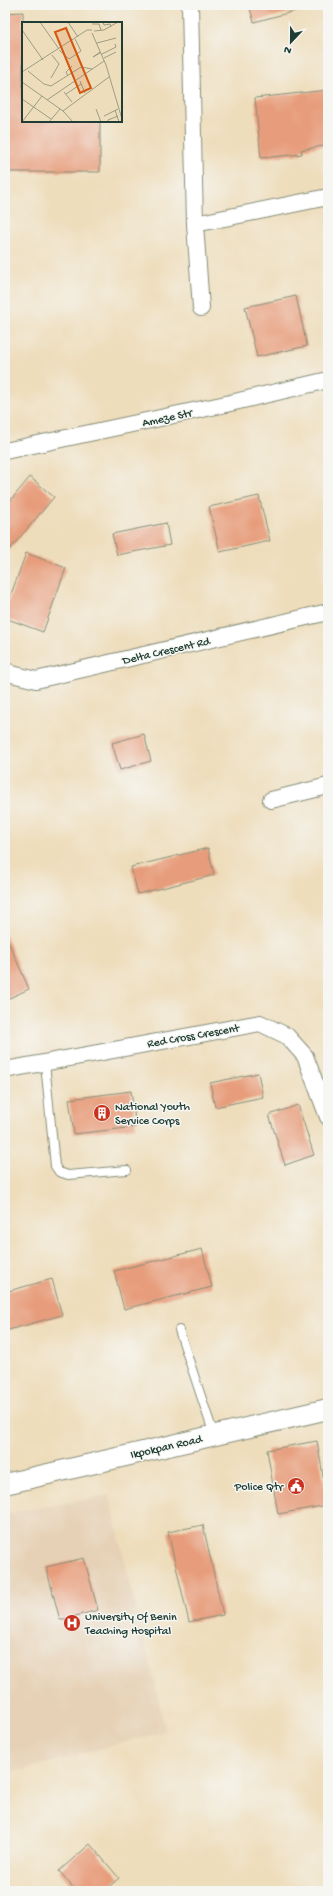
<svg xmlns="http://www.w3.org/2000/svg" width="333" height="1896" viewBox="0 0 333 1896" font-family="'Gochi Hand',sans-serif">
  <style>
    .built { fill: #e6d1b6 }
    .building { fill: #e79d7b }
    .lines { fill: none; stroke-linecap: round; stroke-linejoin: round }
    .service-casing { stroke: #868d78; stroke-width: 10 }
    .minor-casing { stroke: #868d78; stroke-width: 18 }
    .tertiary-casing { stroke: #868d78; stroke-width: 22 }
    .service { stroke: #fff; stroke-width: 8 }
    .minor { stroke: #fff; stroke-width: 16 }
    .tertiary { stroke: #fff; stroke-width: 20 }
    .labels { text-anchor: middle; stroke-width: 3; stroke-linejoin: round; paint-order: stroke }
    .street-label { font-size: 12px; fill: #1f3d34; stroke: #f6f6f2 }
    .poi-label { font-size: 12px; fill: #1f3d34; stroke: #f6f6f2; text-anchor: start }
    .inset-road { fill: none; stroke: #9b9d85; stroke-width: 1 }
    .view { fill: #d45610; fill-opacity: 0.15; stroke: #d45610; stroke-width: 2 }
    .inset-edge { fill: none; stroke: #1f3d34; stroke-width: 2 }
  </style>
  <rect width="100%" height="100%" fill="#f6f6f2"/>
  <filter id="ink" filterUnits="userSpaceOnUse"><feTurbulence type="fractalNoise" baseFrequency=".025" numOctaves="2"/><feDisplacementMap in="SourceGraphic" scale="8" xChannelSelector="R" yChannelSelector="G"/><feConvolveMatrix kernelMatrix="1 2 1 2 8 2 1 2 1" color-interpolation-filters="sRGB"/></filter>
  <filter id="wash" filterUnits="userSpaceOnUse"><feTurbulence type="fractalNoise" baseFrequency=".012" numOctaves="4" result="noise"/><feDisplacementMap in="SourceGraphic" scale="16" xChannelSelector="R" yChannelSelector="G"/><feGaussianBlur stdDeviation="0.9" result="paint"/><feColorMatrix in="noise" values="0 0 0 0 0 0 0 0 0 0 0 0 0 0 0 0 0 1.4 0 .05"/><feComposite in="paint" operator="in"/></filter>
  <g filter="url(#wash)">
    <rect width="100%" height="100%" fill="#edb"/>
    <path class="built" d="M109,1495L166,1731L5,1774V1514Z"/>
    <g id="blocks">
      <g class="building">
        <path d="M249,5H298L299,10L254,22Z"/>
        <path d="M23,12V121H100V172H5V13Z"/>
        <path d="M328,90V145L301,150L302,154L261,158L255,98Z"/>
        <path d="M296,296L307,346L257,357L245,307Z"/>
        <path d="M30,477L54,497L5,555V507Z"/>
        <path d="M259,496L270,541L220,552L209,507Z"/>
        <path d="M166,523L170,545L117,555L112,534Z"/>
        <path d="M26,553L66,568L43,632L5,618V611Z"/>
        <path d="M144,734L151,761L120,770L112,743Z"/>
        <path d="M208,848L214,875L138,894L131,867Z"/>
        <path d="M5,934L29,989L5,1000Z"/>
        <path d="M258,1073L263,1097L215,1107L210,1083Z"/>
        <path d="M131,1091L136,1127L74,1134L69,1099Z"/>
        <path d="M298,1105L314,1155L285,1165L269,1115Z"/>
        <path d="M202,1249L212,1287L124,1309L114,1271Z"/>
        <path d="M52,1279L62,1315L5,1331V1292Z"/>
        <path d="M317,1441L328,1505L278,1514L267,1450Z"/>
        <path d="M203,1525L223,1615L189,1622L168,1532Z"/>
        <path d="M84,1558L98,1610L60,1620L46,1567Z"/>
        <path d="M90,1844L119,1878L104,1891H76L59,1871Z"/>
      </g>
    </g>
  </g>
  <g filter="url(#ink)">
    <use href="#blocks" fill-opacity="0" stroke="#868d78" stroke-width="1"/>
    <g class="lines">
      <g class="service-casing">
        <g id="service">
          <path d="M45,1063L55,1166L59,1172L68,1175L127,1170"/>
          <path d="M179,1330L214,1435"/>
        </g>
      </g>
      <g class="minor-casing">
        <g id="minor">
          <path d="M190,5L195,224L201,308"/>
          <path d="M195,224L328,197"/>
          <path d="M5,451L226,404L328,380"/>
          <path d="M5,670L12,674L36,680L328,612"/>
          <path d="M271,800L328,786"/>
          <path d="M5,1070L260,1023L287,1036L305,1056L328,1117"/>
        </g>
      </g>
      <g class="tertiary-casing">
        <path id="tertiary" d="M5,1484L328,1409"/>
      </g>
      <use href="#service" class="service"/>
      <use href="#minor" class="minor"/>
      <use href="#tertiary" class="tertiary"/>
    </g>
  </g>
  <defs>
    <g id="building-disc" transform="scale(0.9)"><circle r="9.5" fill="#c8321e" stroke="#f6f6f2"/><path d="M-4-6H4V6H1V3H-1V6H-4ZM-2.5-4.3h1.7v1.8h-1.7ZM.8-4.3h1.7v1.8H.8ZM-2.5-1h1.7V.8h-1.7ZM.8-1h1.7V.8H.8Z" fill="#fff"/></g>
    <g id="civic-disc" transform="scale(0.9)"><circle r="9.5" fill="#c8321e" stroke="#f6f6f2"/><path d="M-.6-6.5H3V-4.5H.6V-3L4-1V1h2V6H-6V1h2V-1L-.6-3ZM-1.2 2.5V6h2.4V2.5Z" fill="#fff"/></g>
    <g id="hospital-disc" transform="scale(0.9)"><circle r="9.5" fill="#c8321e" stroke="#f6f6f2"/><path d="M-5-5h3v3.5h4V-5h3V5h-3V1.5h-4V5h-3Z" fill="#fff"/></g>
  </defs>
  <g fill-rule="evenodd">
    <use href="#building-disc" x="102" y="1113"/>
    <use href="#civic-disc" x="296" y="1486"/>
    <use href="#hospital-disc" x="72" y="1623"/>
  </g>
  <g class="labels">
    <g class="street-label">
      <text transform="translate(167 417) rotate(-12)" y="4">Ameze Str</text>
      <text transform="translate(166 650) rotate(-13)" y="4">Delta Crescent Rd</text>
      <text transform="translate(193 1035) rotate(-10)" y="4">Red Cross Crescent</text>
      <text transform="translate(166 1446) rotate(-13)" y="4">Ikpokpan Road</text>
    </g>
    <g class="poi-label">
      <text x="115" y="1110">National Youth<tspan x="115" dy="14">Service Corps</tspan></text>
      <text x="283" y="1490" text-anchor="end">Police Qtr</text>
      <text x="85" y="1620">University Of Benin<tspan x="85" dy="14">Teaching Hospital</tspan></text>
    </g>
  </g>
  <g transform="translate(22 22)">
    <rect width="100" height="100" fill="#edb"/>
    <path class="inset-road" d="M18,0L37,27M46,0L56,15M81,0L82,3L88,2L89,5M70,2H77L79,8M0,8L21,38M72,9L82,8L96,0M70,11L84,43L100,97M75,21L94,16M37,28L47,37L59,29L53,17M78,30L71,35L78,31M80,32L94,25L93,22M82,36L94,30M6,49L22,62L29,64L59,45L70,47M0,50L65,8H70M46,54L44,50L50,44M29,56L37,42L30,33M58,59L63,71M0,60L41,89L51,100M42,70L50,80M44,72L59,62M0,77L29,97M25,78L82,39M74,87L79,100M93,88L97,100M41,89L87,55M82,94L96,87M0,100L20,74M27,100L38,87M86,100V98L96,94"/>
    <path class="view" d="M44,6L69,66L58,71L33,10Z"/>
    <rect width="100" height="100" class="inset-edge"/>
  </g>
  <rect width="333" height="1896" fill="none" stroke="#f6f6f2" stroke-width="20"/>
  <g transform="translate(291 42) rotate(202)" stroke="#f6f6f2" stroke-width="3" paint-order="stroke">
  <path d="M0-3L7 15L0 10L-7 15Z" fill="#1f3d34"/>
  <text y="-6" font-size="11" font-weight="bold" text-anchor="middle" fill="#1f3d34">N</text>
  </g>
</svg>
